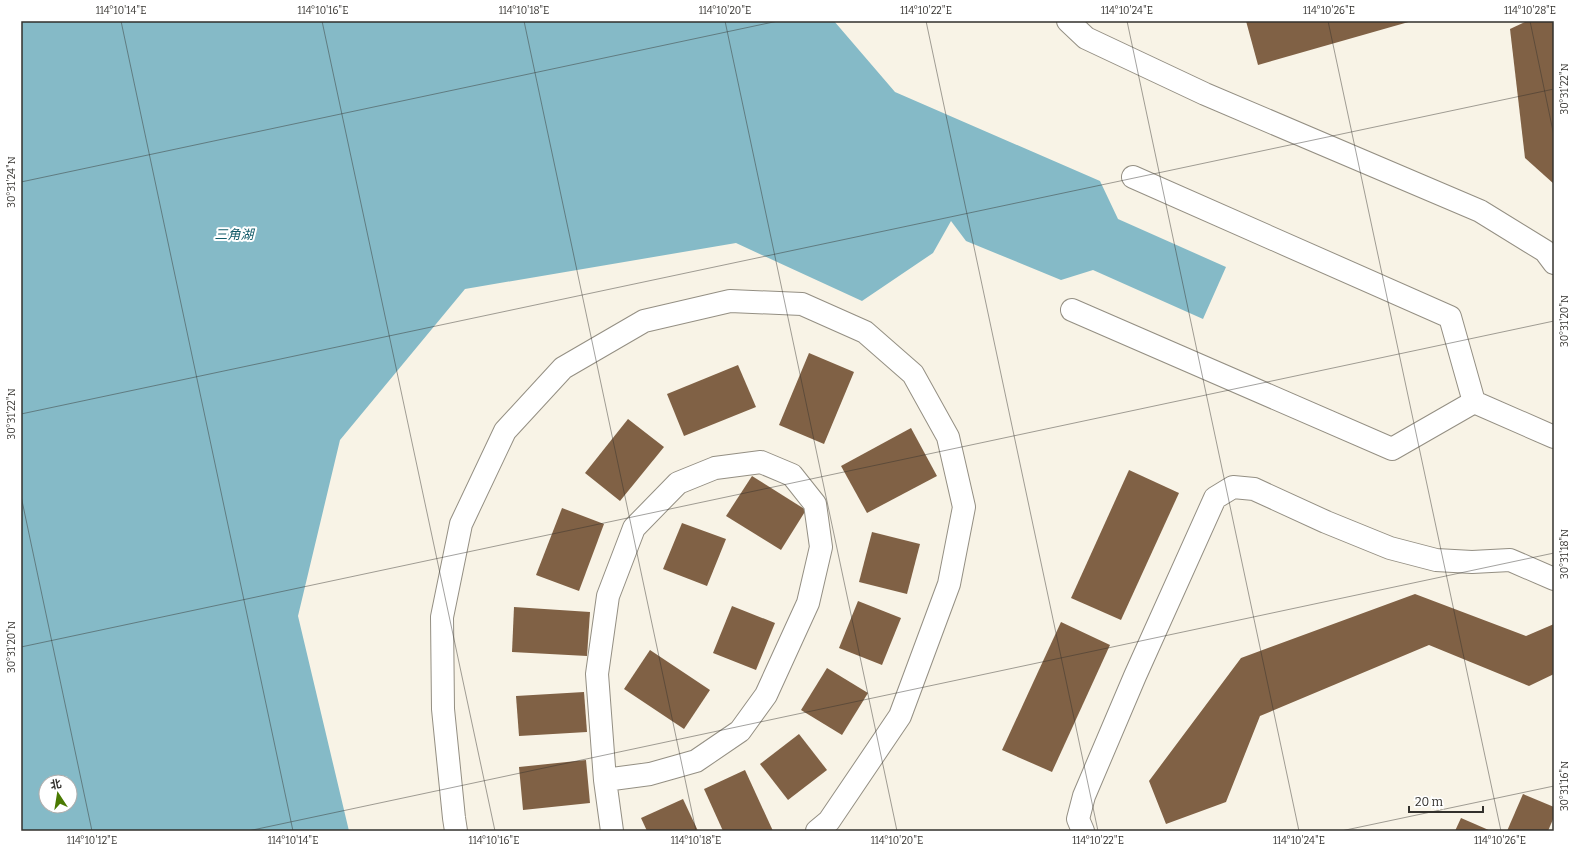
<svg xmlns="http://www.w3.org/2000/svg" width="1575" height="852" viewBox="0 0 1575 852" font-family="Bitter,'Noto Sans SC',serif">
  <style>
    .water { fill: #85bac7; fill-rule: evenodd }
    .building { fill: #806145 }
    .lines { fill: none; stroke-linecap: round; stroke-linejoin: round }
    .street-casing { stroke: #948f83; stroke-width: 24 }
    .street { stroke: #fff; stroke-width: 22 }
    .ticks { fill: none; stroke: #32302c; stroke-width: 1; stroke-opacity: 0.45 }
    .labels { text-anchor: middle; stroke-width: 4; stroke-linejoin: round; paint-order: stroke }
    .water-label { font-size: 13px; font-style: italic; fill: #125b69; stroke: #fff }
    .neatline { fill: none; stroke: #32302c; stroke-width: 1.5 }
    .ticks-label { font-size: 10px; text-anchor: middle; fill: #32302c }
  </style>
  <rect width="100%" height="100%" fill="#f8f3e6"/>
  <path class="water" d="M21,21H834L895,92L1100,181L1118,219L1226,267L1203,319L1093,270L1061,280L966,241L951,221L933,253L862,301L736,243L465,289L340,440L298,616L349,831H21ZM46,782H70V806H46Z"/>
  <g class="building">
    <path d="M1246,21H1412L1258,65Z"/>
    <path d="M1527,21H1554V184L1525,158L1510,29Z"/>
    <path d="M809,353L854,372L824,444L779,425Z"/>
    <path d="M738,365L756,407L684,436L667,394Z"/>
    <path d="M628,419L664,447L620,501L585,473Z"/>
    <path d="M911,428L937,476L867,513L841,466Z"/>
    <path d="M1129,470L1179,493L1121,620L1071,598Z"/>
    <path d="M752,476L806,510L781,550L726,516Z"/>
    <path d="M562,508L604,524L579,591L536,575Z"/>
    <path d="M682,523L726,539L707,586L663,569Z"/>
    <path d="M872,532L920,544L907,594L859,582Z"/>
    <path d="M1415,594L1526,636L1554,624V674L1529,686L1429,645L1260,716L1226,802L1166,824L1149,781L1241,658Z"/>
    <path d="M858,601L901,618L882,665L839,648Z"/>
    <path d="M732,606L775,623L756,670L713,653Z"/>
    <path d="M514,607L590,612L587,656L512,652Z"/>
    <path d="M1061,622L1110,645L1052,772L1002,750Z"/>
    <path d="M650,650L710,690L684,729L624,689Z"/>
    <path d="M827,668L868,693L842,735L801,710Z"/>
    <path d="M584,692L587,732L519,736L516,696Z"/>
    <path d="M799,734L827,770L788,800L760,764Z"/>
    <path d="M586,760L590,803L523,810L519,767Z"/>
    <path d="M745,770L773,831H723L704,789Z"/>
    <path d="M1523,794L1554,807V817L1548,831H1507Z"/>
    <path d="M683,799L698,831H647L641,818Z"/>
    <path d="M1461,818L1491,831H1455Z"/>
  </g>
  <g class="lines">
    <g class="street-casing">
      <g id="street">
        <path d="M1068,21L1086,38L1205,94L1480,211L1545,251L1554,263"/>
        <path d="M1133,177L1450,317L1474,402L1554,437"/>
        <path d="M1072,310L1392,449L1474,402"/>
        <path d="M605,780L650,774L696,761L740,731L766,695L808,603L821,547L815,504L792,475L761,462L715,468L678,483L634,528L608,596L597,674L605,780L612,831"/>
        <path d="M456,831L454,818L443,709L442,617L461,524L505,431L563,368L644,321L730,301L802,304L865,332L913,374L948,437L964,507L949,584L900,716L829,821L817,831"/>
        <path d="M1083,831L1078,819L1084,796L1135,676L1215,498L1233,487L1254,489L1326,522L1390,548L1436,560L1472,562L1510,560L1554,579"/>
      </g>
    </g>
    <use href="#street" class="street"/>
  </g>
  <path class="ticks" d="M121,21L293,831M322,21L495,831M524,21L696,831M725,21L897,831M926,21L1098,831M1127,21L1299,831M1328,21L1501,831M1530,21L1554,136M21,182L778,21M21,414L1554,89M21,496L92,831M21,647L1554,321M248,831L1554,553M1341,831L1554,786"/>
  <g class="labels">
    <g class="water-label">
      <text x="234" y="239">三角湖</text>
    </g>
  </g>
  <rect width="1575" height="852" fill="none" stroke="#ffffff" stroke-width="44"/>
  <g transform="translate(58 794) rotate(348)"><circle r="19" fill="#ffffff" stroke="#adacab"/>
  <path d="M0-3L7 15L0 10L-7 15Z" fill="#4a7a02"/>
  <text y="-6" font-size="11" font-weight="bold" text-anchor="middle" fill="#32302c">北</text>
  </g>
  <path d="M1409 806v6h74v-6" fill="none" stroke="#32302c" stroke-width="2"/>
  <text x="1415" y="806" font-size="12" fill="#32302c" stroke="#ffffff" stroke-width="3" paint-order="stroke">20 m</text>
  <rect x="22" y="22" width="1531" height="808" class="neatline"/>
  <g class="ticks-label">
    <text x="121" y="14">114°10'14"E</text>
    <text x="323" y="14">114°10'16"E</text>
    <text x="524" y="14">114°10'18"E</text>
    <text x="725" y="14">114°10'20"E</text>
    <text x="926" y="14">114°10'22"E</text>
    <text x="1127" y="14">114°10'24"E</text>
    <text x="1329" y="14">114°10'26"E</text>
    <text x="1530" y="14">114°10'28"E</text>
    <text transform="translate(1564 89) rotate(-90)" y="4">30°31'22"N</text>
    <text transform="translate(11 182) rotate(-90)" y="4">30°31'24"N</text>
    <text transform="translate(1564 321) rotate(-90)" y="4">30°31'20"N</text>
    <text transform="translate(11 414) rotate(-90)" y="4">30°31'22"N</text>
    <text transform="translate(1564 554) rotate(-90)" y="4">30°31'18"N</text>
    <text transform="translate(11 647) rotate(-90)" y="4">30°31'20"N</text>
    <text transform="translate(1564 786) rotate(-90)" y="4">30°31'16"N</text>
    <text x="92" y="844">114°10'12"E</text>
    <text x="293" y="844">114°10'14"E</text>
    <text x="494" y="844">114°10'16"E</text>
    <text x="696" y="844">114°10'18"E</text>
    <text x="897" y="844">114°10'20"E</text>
    <text x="1098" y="844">114°10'22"E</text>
    <text x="1299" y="844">114°10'24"E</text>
    <text x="1500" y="844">114°10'26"E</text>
  </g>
</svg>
